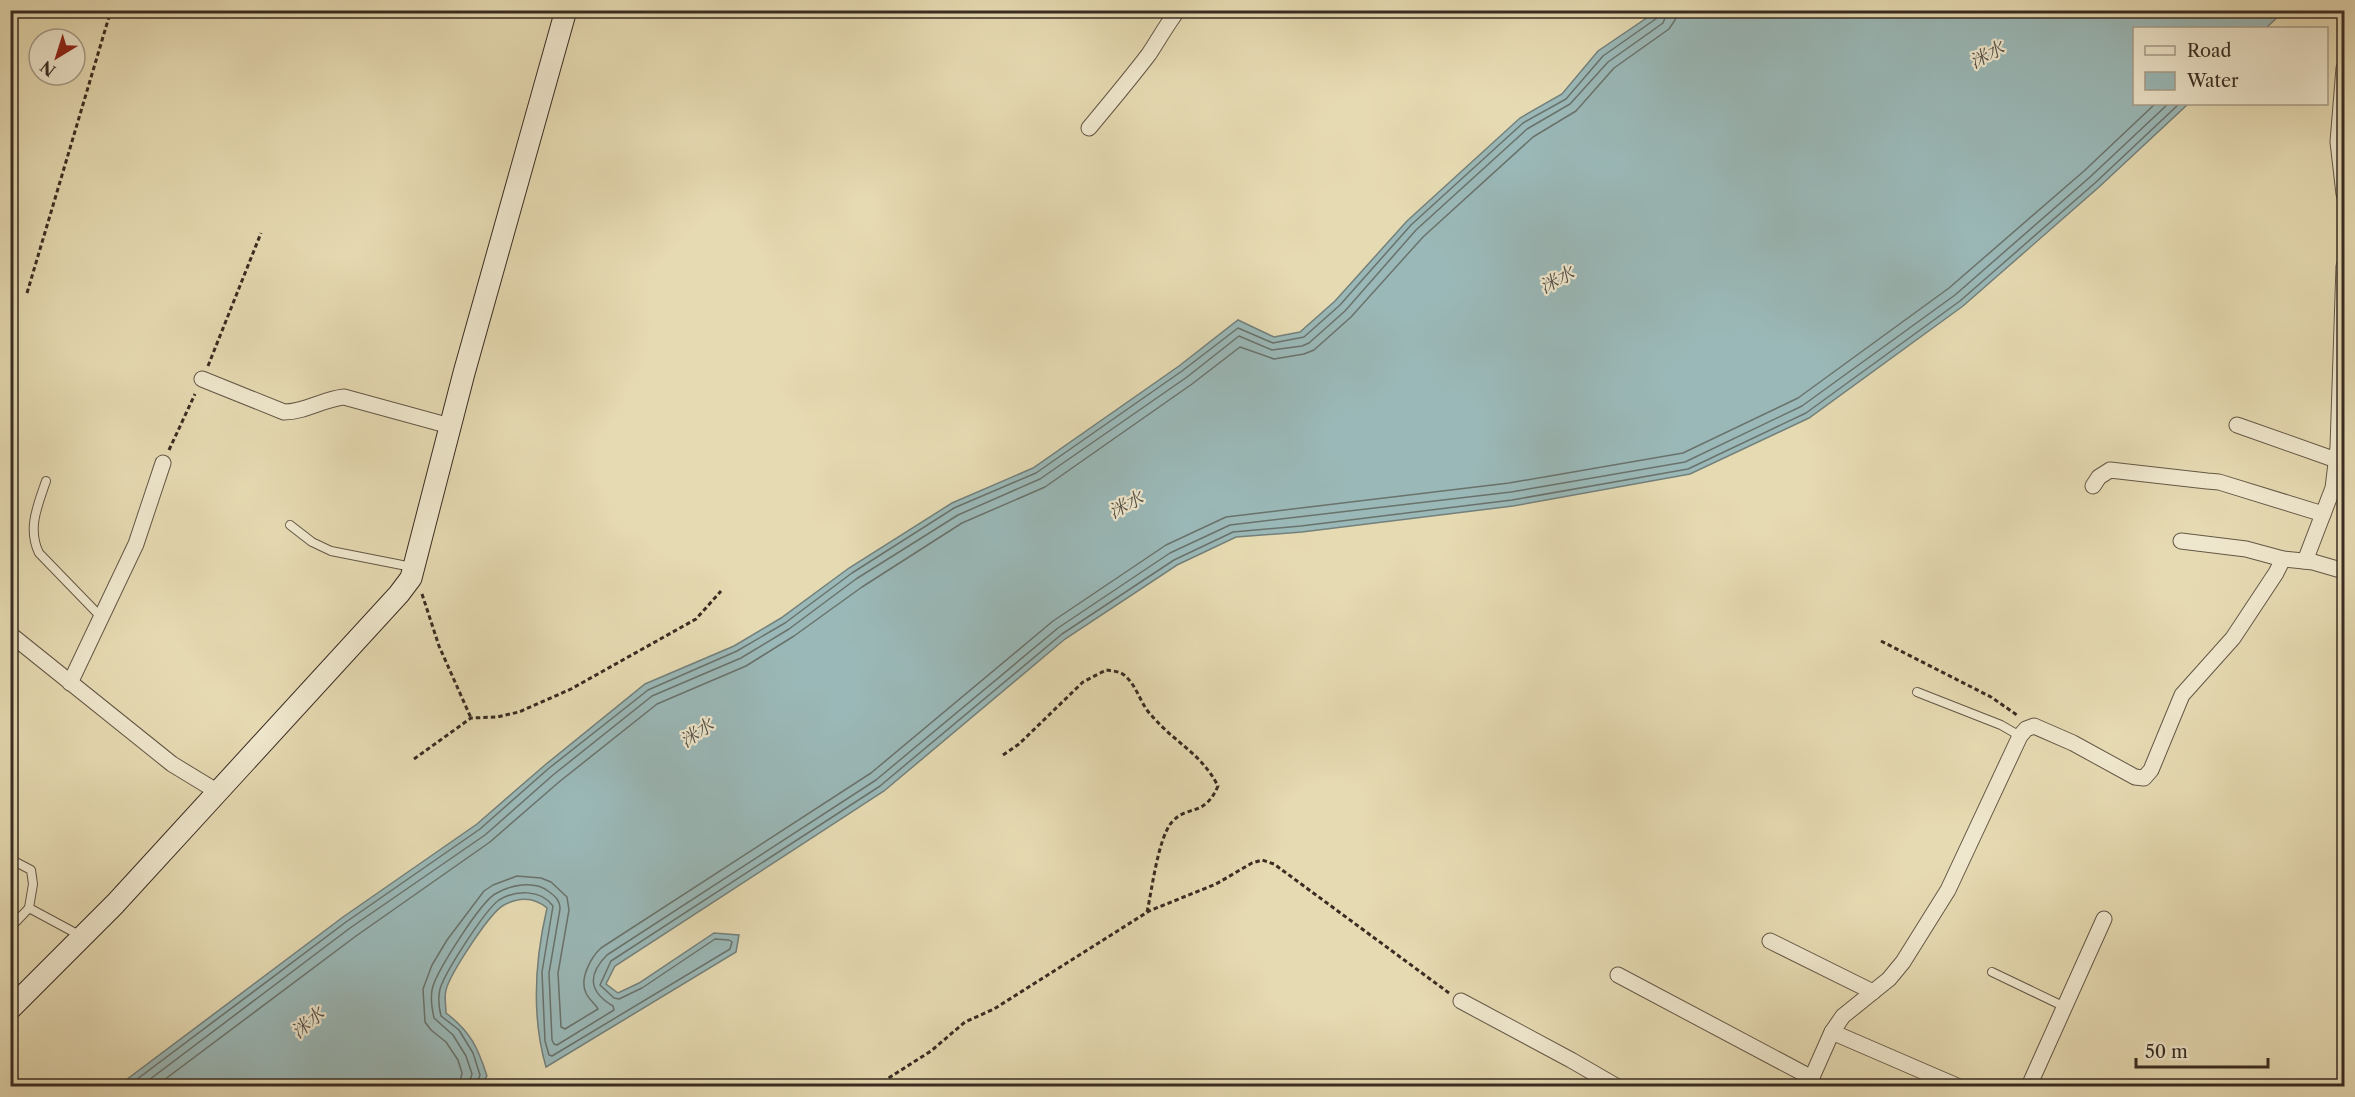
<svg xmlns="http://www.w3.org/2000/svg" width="2355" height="1097" viewBox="0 0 2355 1097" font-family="'Libre Caslon Text','Noto Serif SC',serif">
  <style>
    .water { fill: #9ab8b7; stroke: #73807b; stroke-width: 1.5 }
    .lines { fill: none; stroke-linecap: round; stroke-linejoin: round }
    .shore { stroke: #6a726c; stroke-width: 1.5 }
    .lane-casing { stroke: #645846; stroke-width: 10 }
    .street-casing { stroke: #645846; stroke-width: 17 }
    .secondary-casing { stroke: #392c22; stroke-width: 23 }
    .path { stroke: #392c22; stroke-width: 3; stroke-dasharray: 4.5 3; stroke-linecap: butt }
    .lane { stroke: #efe7cd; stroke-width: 8 }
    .street { stroke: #efe7cd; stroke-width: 15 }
    .secondary { stroke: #efe7cd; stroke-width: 21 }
    .labels { text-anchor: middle; stroke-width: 4.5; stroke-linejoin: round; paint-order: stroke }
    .water-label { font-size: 18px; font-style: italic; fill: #514f47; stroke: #efe7cd }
  </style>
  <rect width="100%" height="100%" fill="#e6dab2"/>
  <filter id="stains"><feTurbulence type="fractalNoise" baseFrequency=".00333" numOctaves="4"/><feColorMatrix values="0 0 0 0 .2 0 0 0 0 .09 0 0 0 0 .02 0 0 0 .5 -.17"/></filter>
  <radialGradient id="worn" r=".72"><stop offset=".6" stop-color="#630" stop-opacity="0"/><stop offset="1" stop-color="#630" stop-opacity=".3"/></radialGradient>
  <path class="water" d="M1657,11H2284L2266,28H2134V104H2188L2099,187L1963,306L1809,418L1690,474L1513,506L1302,532L1236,537L1177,565L1065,639L884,791L615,966L606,984L618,993L639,983L714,933L739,935L736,952L546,1067C531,1015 535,960 547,908C534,897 519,897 504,905C490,912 450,974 446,990C444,997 446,1006 446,1013C471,1032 478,1048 487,1076L481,1086H118L343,917L477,824L545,765L645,684L734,646L781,618L849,568L952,503L1033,468L1179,366L1238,320L1274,337L1300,332L1335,301L1407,221L1520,118L1562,94L1598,51Z"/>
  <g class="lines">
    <g class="shore">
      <path d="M128,1086L346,922L480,829L548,769L648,690L737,651L785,623L852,573L954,508L1036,473L1182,371L1238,328L1273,343L1304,337L1340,305L1411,225L1523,123L1566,99L1603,56L1657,18L1660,10"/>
      <path d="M141,1086L350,928L485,835L553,775L652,696L741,658L789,629L856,579L958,515L1040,479L1187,377L1239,336L1272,350L1302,346L1309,343L1345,311L1416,230L1527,129L1570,104L1608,62L1663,23L1668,10"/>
      <path d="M156,1086L356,936L490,842L559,782L657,704L746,666L794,636L862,587L962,523L1045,487L1192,384L1240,347L1274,359L1304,354L1314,350L1351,317L1423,237L1533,137L1576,111L1614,68L1669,29L1675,20L1677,10"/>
      <path d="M459,1086L462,1073L458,1060L446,1042L431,1030L425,1022L423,989L432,965L447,940L484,891L493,885L517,876L541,878L551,882L567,897L569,910L558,973L561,1027L565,1029L598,1009C595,1003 589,1000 586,993C579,979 591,957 601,948L871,773L1053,621L1166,545L1226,517L1509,483L1683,453L1798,398L1949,288L2084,171L2155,104"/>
      <path d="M468,1086L472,1074L466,1056L453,1035L434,1018C432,1009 430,995 433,986C439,968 480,903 495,894C510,885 534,880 548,891C555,896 560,900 560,909L549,973L552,1040L554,1044L557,1045L614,1010L613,1006C589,992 587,975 607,955L876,780L1058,628L1170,553L1230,525L1511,492L1685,462L1802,406L1955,295L2090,177L2168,104"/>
      <path d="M476,1086L480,1075L473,1053L459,1030L441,1016C439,1008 438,997 440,989C445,972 485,910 499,900C515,890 541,889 553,906L542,972L545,1041L549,1055L552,1056L730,949L732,942L729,940L715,939L642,988L619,999L614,998L600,985L611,961L880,786L1062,634L1174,560L1233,532L1301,526L1512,500L1688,469L1806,413L1960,301L2095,183L2179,104"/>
    </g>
    <g class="lane-casing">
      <g id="lane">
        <path d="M46,481C38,505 27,528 39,553L101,617"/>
        <path d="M290,525L312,542L331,551L412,567"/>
        <path d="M1917,692L2001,725L2020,736"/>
        <path d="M10,859L31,870L33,884L29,908"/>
        <path d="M10,928L29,908L81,936"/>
        <path d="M1992,972L2065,1007"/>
      </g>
    </g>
    <g class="street-casing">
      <g id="street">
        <path d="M2344,68L2338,142L2344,194"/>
        <path d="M1089,128C1109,104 1130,79 1149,54C1159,39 1167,24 1178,10"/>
        <path d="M202,379L284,412C305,412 323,399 344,397L450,426"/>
        <path d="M2237,425L2336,460"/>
        <path d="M2093,486L2099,477L2110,470L2207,481L2219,482L2323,514"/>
        <path d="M2181,541L2246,549L2283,559L2313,562L2344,571"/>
        <path d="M2305,561L2333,488L2338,447L2344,266"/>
        <path d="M10,634L172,764L218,792"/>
        <path d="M70,683L136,544L163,463"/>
        <path d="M1770,941L1873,992"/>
        <path d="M1618,975L1812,1078"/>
        <path d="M1461,1001L1571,1060L1616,1086"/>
        <path d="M1832,1032L1957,1086"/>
        <path d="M1808,1086L1832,1032L1843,1016L1889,979L1903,962L1948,890L2020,736L2026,729L2034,726L2073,743L2135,777L2144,778L2151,770L2182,695L2233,638L2276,573L2283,559"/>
        <path d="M2029,1086L2104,919"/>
      </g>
    </g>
    <g class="secondary-casing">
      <path id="secondary" d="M10,1009L115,904L399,594L411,578L464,373L566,10"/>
    </g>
    <g class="path">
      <path d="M27,293L111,10"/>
      <path d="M208,366L261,233"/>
      <path d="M169,450L195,394"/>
      <path d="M422,594L439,646L471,718"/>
      <path d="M1881,641L1991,697L2017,715"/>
      <path d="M1003,755L1019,744L1083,682L1106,670C1112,671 1119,671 1124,675C1137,685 1140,704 1152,716C1175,743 1201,753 1218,786C1204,818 1188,804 1172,822C1158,838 1152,890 1147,912"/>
      <path d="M414,759L471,718L497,717L519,712L571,689L696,619L721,591"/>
      <path d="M876,1086L931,1051L965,1022L994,1009L1149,911L1216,884L1252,863L1262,860L1274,864L1449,993"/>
    </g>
    <use href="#lane" class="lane"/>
    <use href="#street" class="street"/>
    <use href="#secondary" class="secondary"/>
  </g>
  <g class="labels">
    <g class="water-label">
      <text transform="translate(1987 55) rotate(-28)" y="6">洣水</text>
      <text transform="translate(1557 280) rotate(-28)" y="6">洣水</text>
      <text transform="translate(1126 505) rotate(-28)" y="6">洣水</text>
      <text transform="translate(697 733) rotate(-34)" y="6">洣水</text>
      <text transform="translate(308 1023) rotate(-41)" y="6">洣水</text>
    </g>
  </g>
  <rect width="2355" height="1097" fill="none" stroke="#e6dab2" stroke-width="36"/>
  <rect x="12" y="12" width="2331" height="1073" fill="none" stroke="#392c22" stroke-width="3"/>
  <rect x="18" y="18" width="2319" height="1061" fill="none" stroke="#392c22" stroke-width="1.5"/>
  <rect x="2133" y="27" width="195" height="78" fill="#efe7cd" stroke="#a69c89" stroke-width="1.5"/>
  <rect x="2145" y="46" width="30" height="9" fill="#efe7cd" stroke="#a69c89" stroke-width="1.5"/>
  <text x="2187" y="57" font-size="18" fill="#392c22">Road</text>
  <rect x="2145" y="72" width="30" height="18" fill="#9ab8b7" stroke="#a69c89" stroke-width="1.5"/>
  <text x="2187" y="87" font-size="18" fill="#392c22">Water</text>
  <g transform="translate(57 57) rotate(218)"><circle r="28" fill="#efe7cd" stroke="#a69c89" stroke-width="1.5"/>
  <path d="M0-4.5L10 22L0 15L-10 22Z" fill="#8f2418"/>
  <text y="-9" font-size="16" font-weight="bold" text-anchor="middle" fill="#392c22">N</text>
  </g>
  <path d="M2136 1058v9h132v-9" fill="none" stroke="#392c22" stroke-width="3"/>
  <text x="2145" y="1058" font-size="18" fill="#392c22" stroke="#efe7cd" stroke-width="4.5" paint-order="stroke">50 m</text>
  <rect width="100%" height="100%" filter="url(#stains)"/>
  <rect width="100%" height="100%" fill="url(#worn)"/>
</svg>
